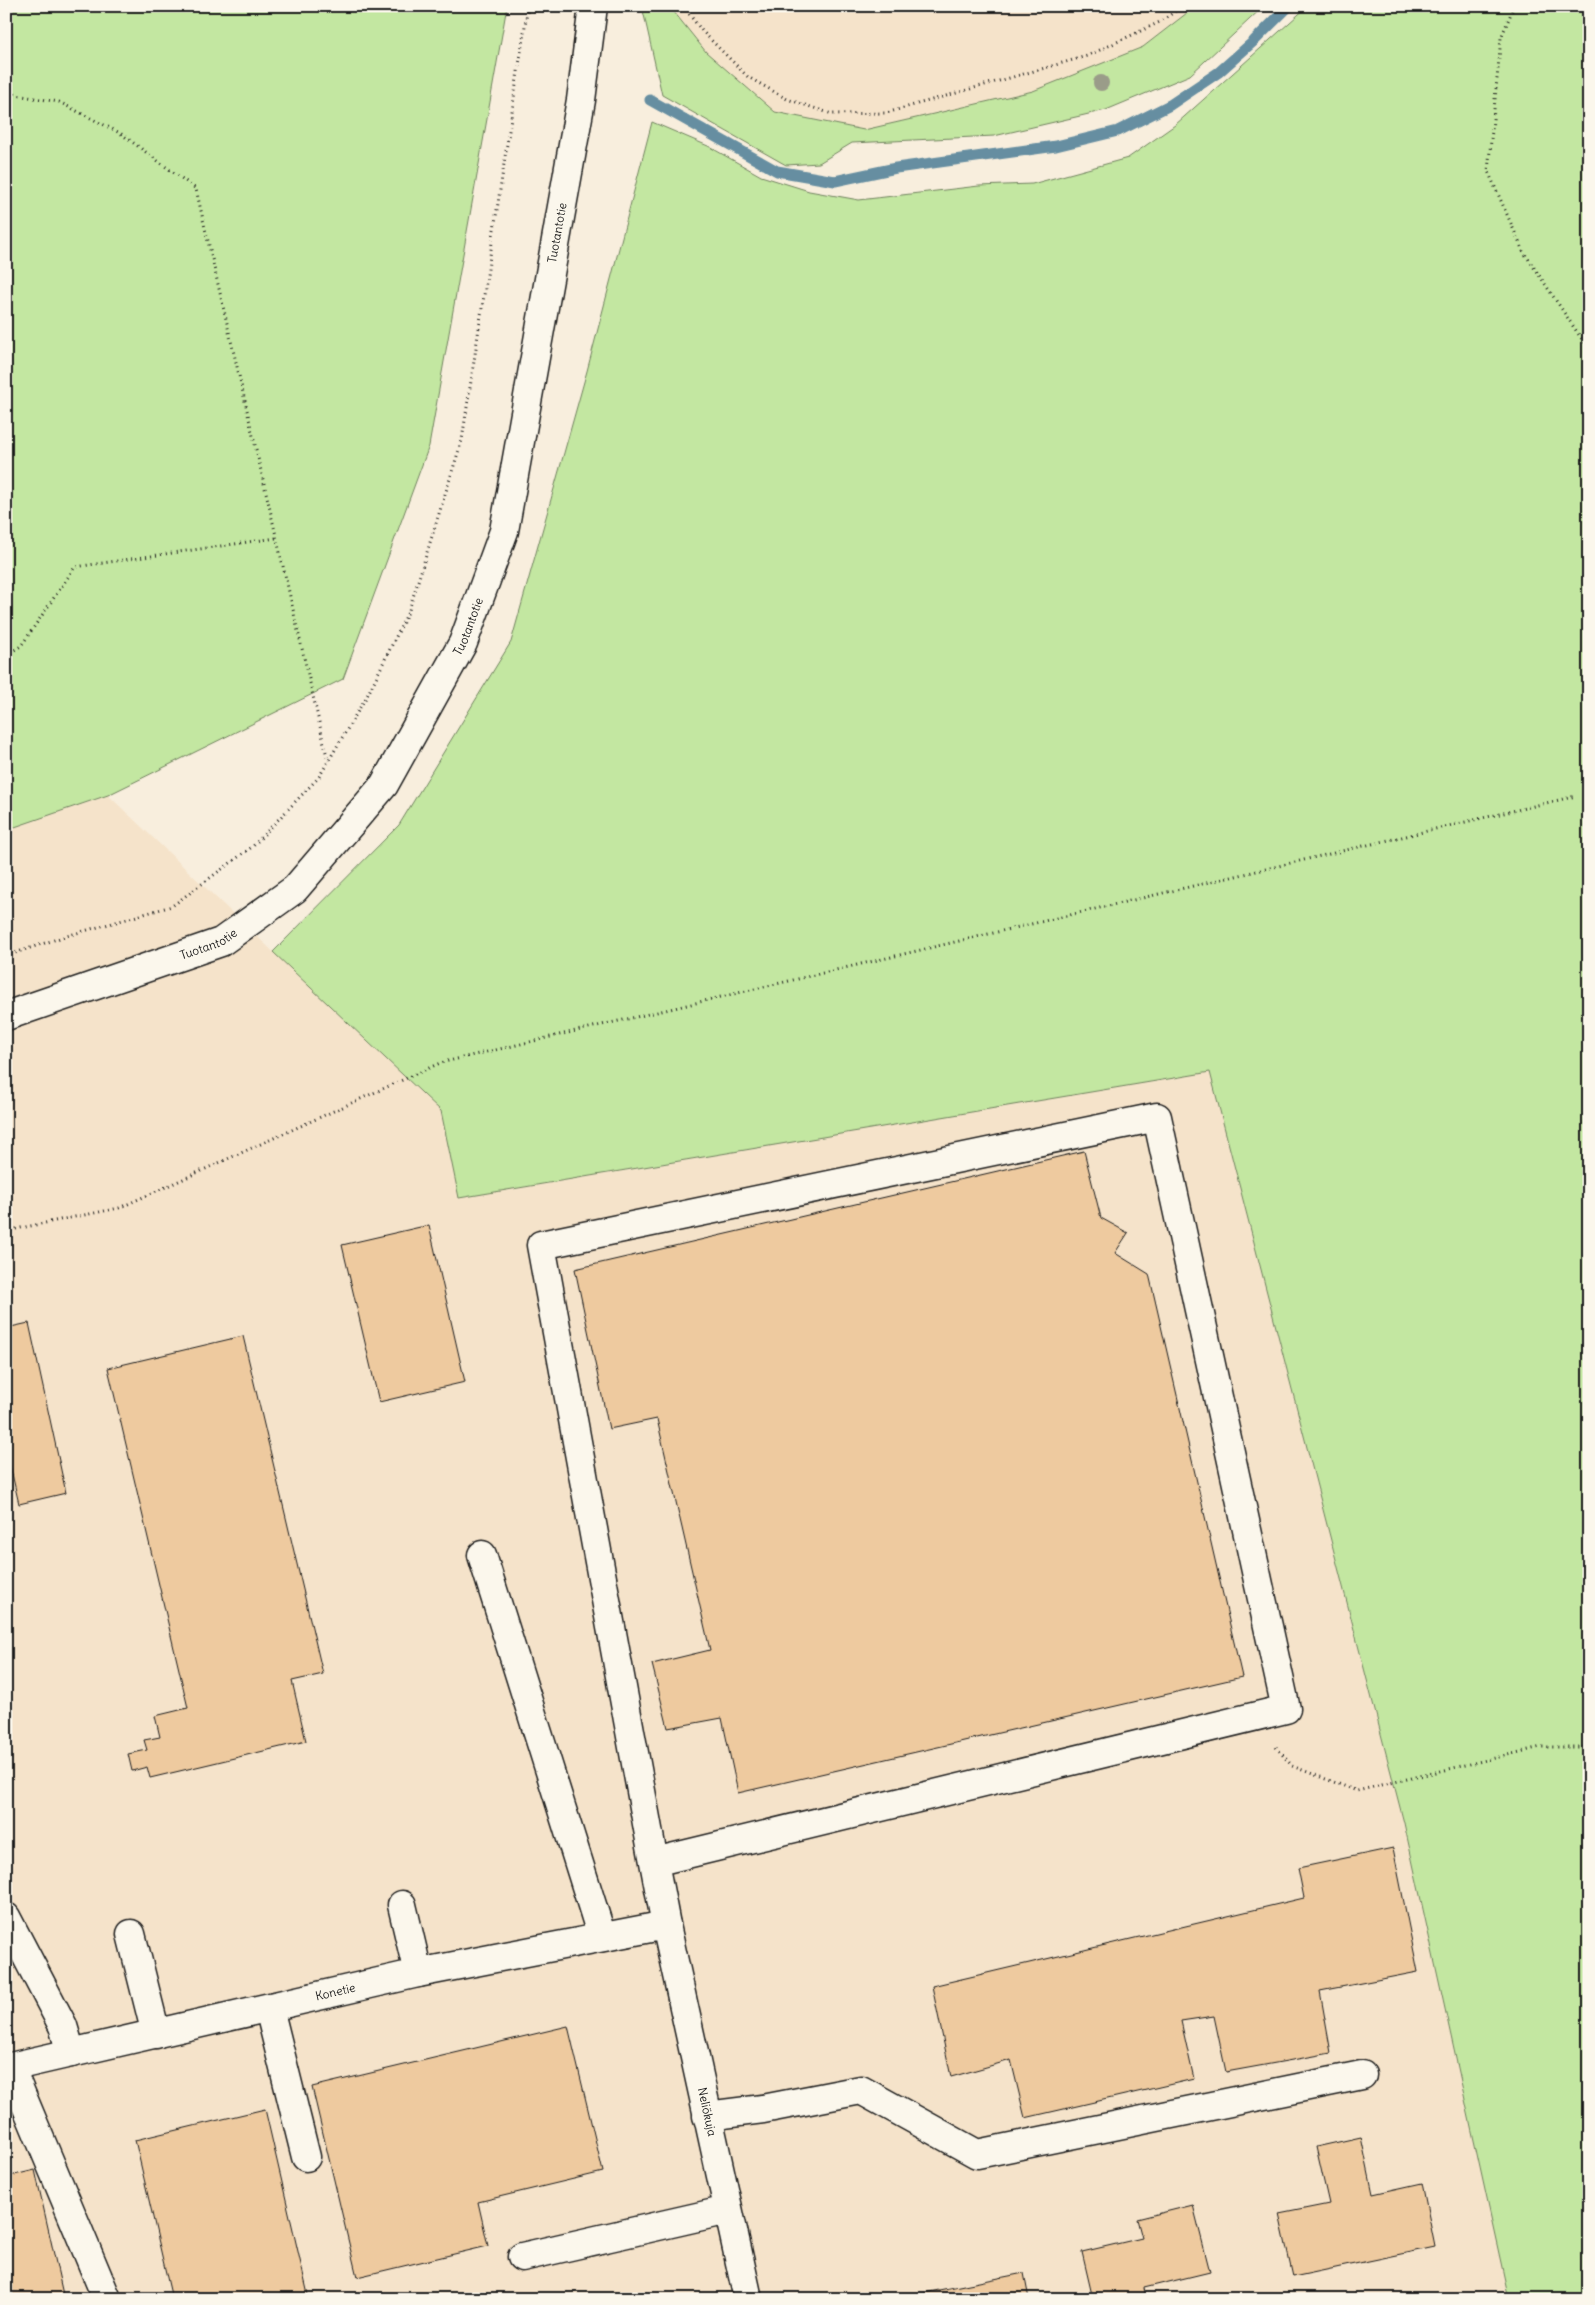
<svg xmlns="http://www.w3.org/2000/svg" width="1595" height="2305" viewBox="0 0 1595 2305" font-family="Delius,sans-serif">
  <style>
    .built { fill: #f5e3ca }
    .green { fill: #c3e7a1; stroke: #70825e }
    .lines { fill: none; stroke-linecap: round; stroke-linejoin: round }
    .stream { stroke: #668ea1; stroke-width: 11 }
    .building { fill: #eeca9f; stroke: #1c1c1c }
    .minor-casing { stroke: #1c1c1c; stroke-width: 31 }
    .path { stroke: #1c1c1c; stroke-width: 3; stroke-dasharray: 1 4; stroke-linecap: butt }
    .minor { stroke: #fbf7ec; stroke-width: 28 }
    .tree { fill: #9a9c89 }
    .labels { text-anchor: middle; stroke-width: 5; stroke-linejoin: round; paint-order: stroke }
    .street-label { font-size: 12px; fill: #1c1c1c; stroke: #fbf7ec }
  </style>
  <rect width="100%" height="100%" fill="#f8eedd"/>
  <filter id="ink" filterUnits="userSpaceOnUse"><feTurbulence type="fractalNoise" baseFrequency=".02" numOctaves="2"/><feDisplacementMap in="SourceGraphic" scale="10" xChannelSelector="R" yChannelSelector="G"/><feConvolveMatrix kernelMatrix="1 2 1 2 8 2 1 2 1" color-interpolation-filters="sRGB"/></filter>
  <g filter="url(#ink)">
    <g class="built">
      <path d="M663,6H1196L1143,47L1033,91L864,130L775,112L706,52L674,12Z"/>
      <path d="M108,795L441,1111L460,1198L1210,1072L1404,1823L1510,2299H6V830Z"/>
    </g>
    <g class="green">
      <path d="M6,6H507L429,446L343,679L108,795L6,830Z"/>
      <path d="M642,6H663L674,12L706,52L775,112L864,130L1033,91L1143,47L1196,6H1264L1190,75L1106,110L994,136L852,143L819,163L786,165L662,95Z"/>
      <path d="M1308,6H1589V2299H1509L1404,1823L1210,1072L459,1198L441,1111L273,952L399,825L511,642L587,371L652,122L708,146L761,176L809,191L859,200L979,186L1032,184L1128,158L1175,125Z"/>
    </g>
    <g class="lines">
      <path class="stream" d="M650,100L777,171L835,181L896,168L1056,146L1118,131L1170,105L1219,72L1254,41L1289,6"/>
    </g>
    <g class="building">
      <path d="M1084,1151L1101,1218L1128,1233L1115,1253L1149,1274L1242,1677L738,1793L722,1718L668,1728L652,1664L710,1650L657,1419L609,1429L575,1269Z"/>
      <path d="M429,1225L465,1382L379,1402L342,1245Z"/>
      <path d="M29,1323L66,1493L19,1504L6,1448V1328Z"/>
      <path d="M243,1336L323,1674L292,1681L306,1741L150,1778L147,1767L132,1771L128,1754L147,1750L144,1740L160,1737L155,1716L188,1708L108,1368Z"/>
      <path d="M1393,1848L1418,1972L1320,1991L1331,2053L1226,2072L1214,2016L1181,2021L1194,2079L1025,2118L1011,2060L951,2077L932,1986L1304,1898L1298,1868Z"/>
      <path d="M568,2026L603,2172L478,2202L488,2246L357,2277L312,2087Z"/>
      <path d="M265,2109L309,2299H172L135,2140Z"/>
      <path d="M1361,2137L1373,2194L1422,2183L1435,2247L1293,2277L1279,2214L1329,2204L1316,2147Z"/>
      <path d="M35,2170L64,2299H6V2177Z"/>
      <path d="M1193,2205L1210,2272L1144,2288L1146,2299H1093L1082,2252L1142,2238L1137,2219Z"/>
      <path d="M1024,2273L1029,2299L899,2298Z"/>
    </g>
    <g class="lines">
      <g class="minor-casing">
        <g id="minor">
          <path id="s1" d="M6,1016L221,942L295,889L384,785L463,643L504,531L581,100L593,6"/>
          <path d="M482,1555L602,1937"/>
          <path id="s2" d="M654,1862L1286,1709L1157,1117L541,1245L654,1862L666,1925L748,2299"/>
          <path d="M402,1905L418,1973"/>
          <path d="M6,1917L63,2026L71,2053"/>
          <path d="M131,1934L156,2034"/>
          <path d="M269,2008L306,2157"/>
          <path d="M10,2067L107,2299"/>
          <path id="s3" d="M6,2068L418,1973L666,1925"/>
          <path d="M707,2116L763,2109L861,2090L977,2154L1362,2075"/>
          <path d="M522,2257L728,2210"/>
        </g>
      </g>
      <g class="path">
        <path d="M683,6L702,31L748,77L787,99L832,114L886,113L1087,56L1162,21L1182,6"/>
        <path d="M1514,6L1501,38L1488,171L1523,251L1589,350"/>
        <path d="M6,89L16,95L59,102L120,133L196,189L328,761"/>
        <path d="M6,655L21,646L75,567L276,538"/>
        <path d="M6,956L63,937L172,906L252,847L319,777L368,694L409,610L462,440L528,6"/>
        <path d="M6,1231L119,1208L440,1063L1576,796"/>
        <path d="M1276,1747L1292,1766L1357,1791L1541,1747H1589"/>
      </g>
      <use href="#minor" class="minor"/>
    </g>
    <circle class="tree" cx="1101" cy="83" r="8"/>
  </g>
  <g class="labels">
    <g class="street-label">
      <text dy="4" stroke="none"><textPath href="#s1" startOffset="1040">Tuotantotie</textPath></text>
      <text dy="4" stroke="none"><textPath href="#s1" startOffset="635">Tuotantotie</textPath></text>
      <text dy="4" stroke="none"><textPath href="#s1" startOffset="215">Tuotantotie</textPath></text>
      <text dy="4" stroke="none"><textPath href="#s3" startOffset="338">Konetie</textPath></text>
      <text dy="4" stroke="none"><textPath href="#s2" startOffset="2768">Neliökuja</textPath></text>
    </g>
  </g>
  <rect width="1595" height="2305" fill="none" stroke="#fbf7ec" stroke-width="25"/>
  <rect x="12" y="12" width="1570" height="2280" fill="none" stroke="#1c1c1c" stroke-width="2" filter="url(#ink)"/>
</svg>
